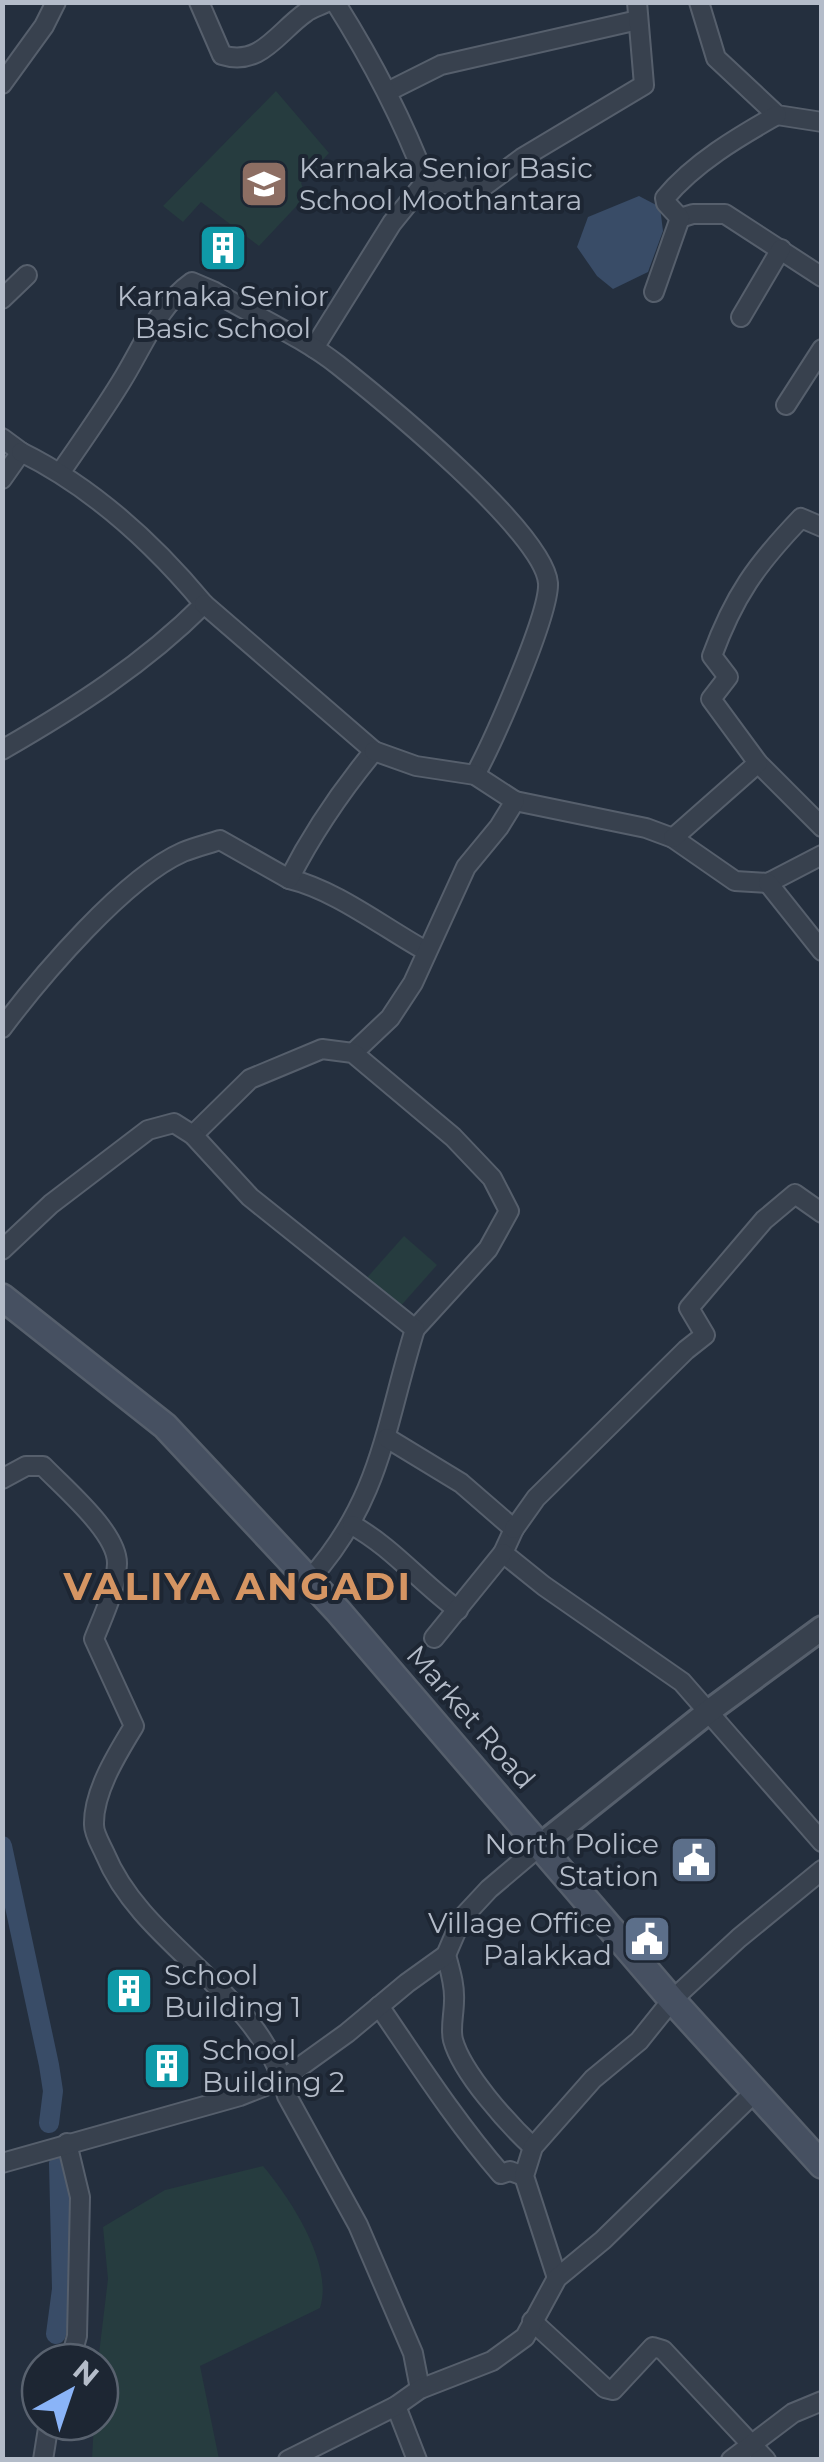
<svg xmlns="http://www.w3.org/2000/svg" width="824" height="2462" viewBox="0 0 824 2462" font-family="Montserrat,sans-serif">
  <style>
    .green { fill: #263c3f }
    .water { fill: #394c67 }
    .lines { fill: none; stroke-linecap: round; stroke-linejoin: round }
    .canal { stroke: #394c67; stroke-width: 20 }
    .minor-casing { stroke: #565f6c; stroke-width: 22 }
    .tertiary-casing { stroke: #565f6c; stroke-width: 28 }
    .secondary-casing { stroke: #565f6c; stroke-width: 30 }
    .minor { stroke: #38414e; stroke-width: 18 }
    .tertiary { stroke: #38414e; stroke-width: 22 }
    .secondary { stroke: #465061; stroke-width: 25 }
    .labels { text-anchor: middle; stroke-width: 8; stroke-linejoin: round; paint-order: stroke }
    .poi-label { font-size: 28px; fill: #b4bcc9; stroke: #1d2633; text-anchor: start }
    .street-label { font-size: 28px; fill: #b4bcc9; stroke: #1d2633 }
    .district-label { font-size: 38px; font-weight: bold; letter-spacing: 2.5px; fill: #d59563; stroke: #1d2633 }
  </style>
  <rect width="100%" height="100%" fill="#242f3e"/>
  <g class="green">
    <path d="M276,91L329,153L301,183L306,196L259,246L201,202L183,222L163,206Z"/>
    <path d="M404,1236L437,1265L398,1309L365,1280Z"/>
    <path d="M263,2166C291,2199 334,2265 320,2308L200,2366L219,2459H92L94,2422H100L98,2362L108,2279L103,2227L165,2190Z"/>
  </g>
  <path class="water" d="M639,196L660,207L663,231L648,272L613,289L597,276L577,247L588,217Z"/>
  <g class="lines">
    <g class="canal">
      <path d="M2,1846L49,2065L53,2091L49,2123"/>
      <path d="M56,2334L62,2289L59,2163"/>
    </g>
    <g class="minor-casing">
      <g id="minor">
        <path d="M199,2L222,55C260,67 277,33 305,13C311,8 320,6 327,2"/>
        <path d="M699,2L716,58L777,115L822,122"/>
        <path d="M2,84L44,26L56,2"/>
        <path d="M387,92L441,65L638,20"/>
        <path d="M426,181L479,190L522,158L644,85L637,2"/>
        <path d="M680,218L693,214H725L822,277"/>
        <path d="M654,292L680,218L666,203L665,198C694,163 738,137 777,115"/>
        <path d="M2,299L27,275"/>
        <path d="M741,317L781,249"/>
        <path d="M314,348L392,223L426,181C402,118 371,59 335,2"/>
        <path d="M786,405L822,349"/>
        <path d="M2,438L21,452L2,479"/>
        <path d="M60,473C81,443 102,413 121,382C143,347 157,307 192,282L213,291C254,316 301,336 338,365C382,400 544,532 548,583C550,614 492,744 475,775"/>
        <path d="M2,750C75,708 144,664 204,604C154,544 92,487 21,452"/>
        <path d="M758,763L822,827"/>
        <path d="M515,801L646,828L673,838L735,881L768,883L822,855"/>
        <path d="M673,838L758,763L711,699L728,677L712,656C734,596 756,565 801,518L822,527"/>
        <path d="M289,879C336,890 384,928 426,951"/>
        <path d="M768,883L822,951"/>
        <path d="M2,1028C42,975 124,878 183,852C195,847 208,844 220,840L289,879C313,832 341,791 374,751L204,604"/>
        <path d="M353,1053L390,1018L413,983L466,867L499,827L515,801L475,775L416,766L374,751"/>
        <path d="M193,1135L250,1079L322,1049L353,1053L453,1137L492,1178L509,1211L488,1249L415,1329"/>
        <path d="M2,1250L51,1204L148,1130L174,1123L193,1135L250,1197L415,1329C385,1426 381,1500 309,1580"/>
        <path d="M387,1438L461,1483L514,1529L503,1553L544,1586L682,1682L822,1842"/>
        <path d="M2,1479L26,1466H43C64,1488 118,1533 117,1564C116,1590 103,1616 94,1639L134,1726C117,1754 93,1792 94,1825C94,1834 101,1845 105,1854C144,1948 262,1992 287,2096L358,2225L413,2353L420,2389"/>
        <path d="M352,1525C391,1546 422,1584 458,1610"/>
        <path d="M514,1529L536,1498L686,1350L705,1335L689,1308L764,1220L795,1194L822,1213"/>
        <path d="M434,1638L503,1553"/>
        <path d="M446,1955C450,1970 455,1985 454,2001C454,2014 450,2028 453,2040C462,2073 508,2124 533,2147"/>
        <path d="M379,2006C418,2063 455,2121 501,2174L510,2171L524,2176"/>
        <path d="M67,2143L80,2197L77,2336L70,2362"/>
        <path d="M2,2163L240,2096L283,2079L347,2033L407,1983L446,1955L462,1918L489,1889L541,1845"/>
        <path d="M557,2278L524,2176L533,2147L593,2079L639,2041L672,2000L739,1938L822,1870"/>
        <path d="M532,2321L605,2388L613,2390L653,2347L663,2350L766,2460"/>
        <path d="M396,2406L417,2460"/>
        <path d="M43,2460L49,2422"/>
        <path d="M288,2460L396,2406L420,2389L492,2361L525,2337L557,2278L603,2240L755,2092"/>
        <path d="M731,2460L793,2413L822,2401"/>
      </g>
    </g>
    <g class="tertiary-casing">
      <path id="tertiary" d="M541,1845L708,1712L822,1628"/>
    </g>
    <g class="secondary-casing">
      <path id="secondary" d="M2,1297L165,1426L338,1611L672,2000L822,2165"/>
    </g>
    <use href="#minor" class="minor"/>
    <use href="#tertiary" class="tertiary"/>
    <use href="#secondary" class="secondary"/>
  </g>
  <defs>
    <g id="school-square" transform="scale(2.5)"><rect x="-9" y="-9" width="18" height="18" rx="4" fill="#8d6e63" stroke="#1d2633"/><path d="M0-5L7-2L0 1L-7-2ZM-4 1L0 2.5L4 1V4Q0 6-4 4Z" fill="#fff"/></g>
    <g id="building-square" transform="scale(2.5)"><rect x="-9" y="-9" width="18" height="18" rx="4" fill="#0f9aa8" stroke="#1d2633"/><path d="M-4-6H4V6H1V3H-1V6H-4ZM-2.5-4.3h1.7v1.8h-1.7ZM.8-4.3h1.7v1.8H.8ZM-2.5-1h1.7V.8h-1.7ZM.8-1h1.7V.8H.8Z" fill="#fff"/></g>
    <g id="civic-square" transform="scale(2.5)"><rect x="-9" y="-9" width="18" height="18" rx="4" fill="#5c6f8a" stroke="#1d2633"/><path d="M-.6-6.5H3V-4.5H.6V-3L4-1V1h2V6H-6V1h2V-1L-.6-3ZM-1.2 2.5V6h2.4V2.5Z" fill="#fff"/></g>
  </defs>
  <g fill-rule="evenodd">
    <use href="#school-square" x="264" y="184"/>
    <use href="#building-square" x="223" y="248"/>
    <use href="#civic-square" x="694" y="1860"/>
    <use href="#civic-square" x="647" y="1939"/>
    <use href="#building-square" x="129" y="1991"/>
    <use href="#building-square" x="167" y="2066"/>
  </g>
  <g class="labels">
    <g class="poi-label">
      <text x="299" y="178">Karnaka Senior Basic<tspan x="299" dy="32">School Moothantara</tspan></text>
      <text x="223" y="306" text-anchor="middle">Karnaka Senior<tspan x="223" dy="32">Basic School</tspan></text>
      <text x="659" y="1854" text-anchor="end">North Police<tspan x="659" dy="32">Station</tspan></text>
      <text x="612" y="1933" text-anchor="end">Village Office<tspan x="612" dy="32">Palakkad</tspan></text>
      <text x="164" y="1985">School<tspan x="164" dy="32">Building 1</tspan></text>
      <text x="202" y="2060">School<tspan x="202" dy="32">Building 2</tspan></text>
    </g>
    <g class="street-label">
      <text transform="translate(471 1717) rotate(49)" y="10">Market Road</text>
    </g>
    <g class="district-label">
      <text x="238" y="1600">VALIYA ANGADI</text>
    </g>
  </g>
  <rect width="824" height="2462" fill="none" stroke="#b4bcc9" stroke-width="10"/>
  <g transform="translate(70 2392) rotate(40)"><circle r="48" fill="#1d2633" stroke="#59626f" stroke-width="2.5"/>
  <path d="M0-8L18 38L0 25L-18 38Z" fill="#8ab4f8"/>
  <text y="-15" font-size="28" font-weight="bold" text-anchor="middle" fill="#b4bcc9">N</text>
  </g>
</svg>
